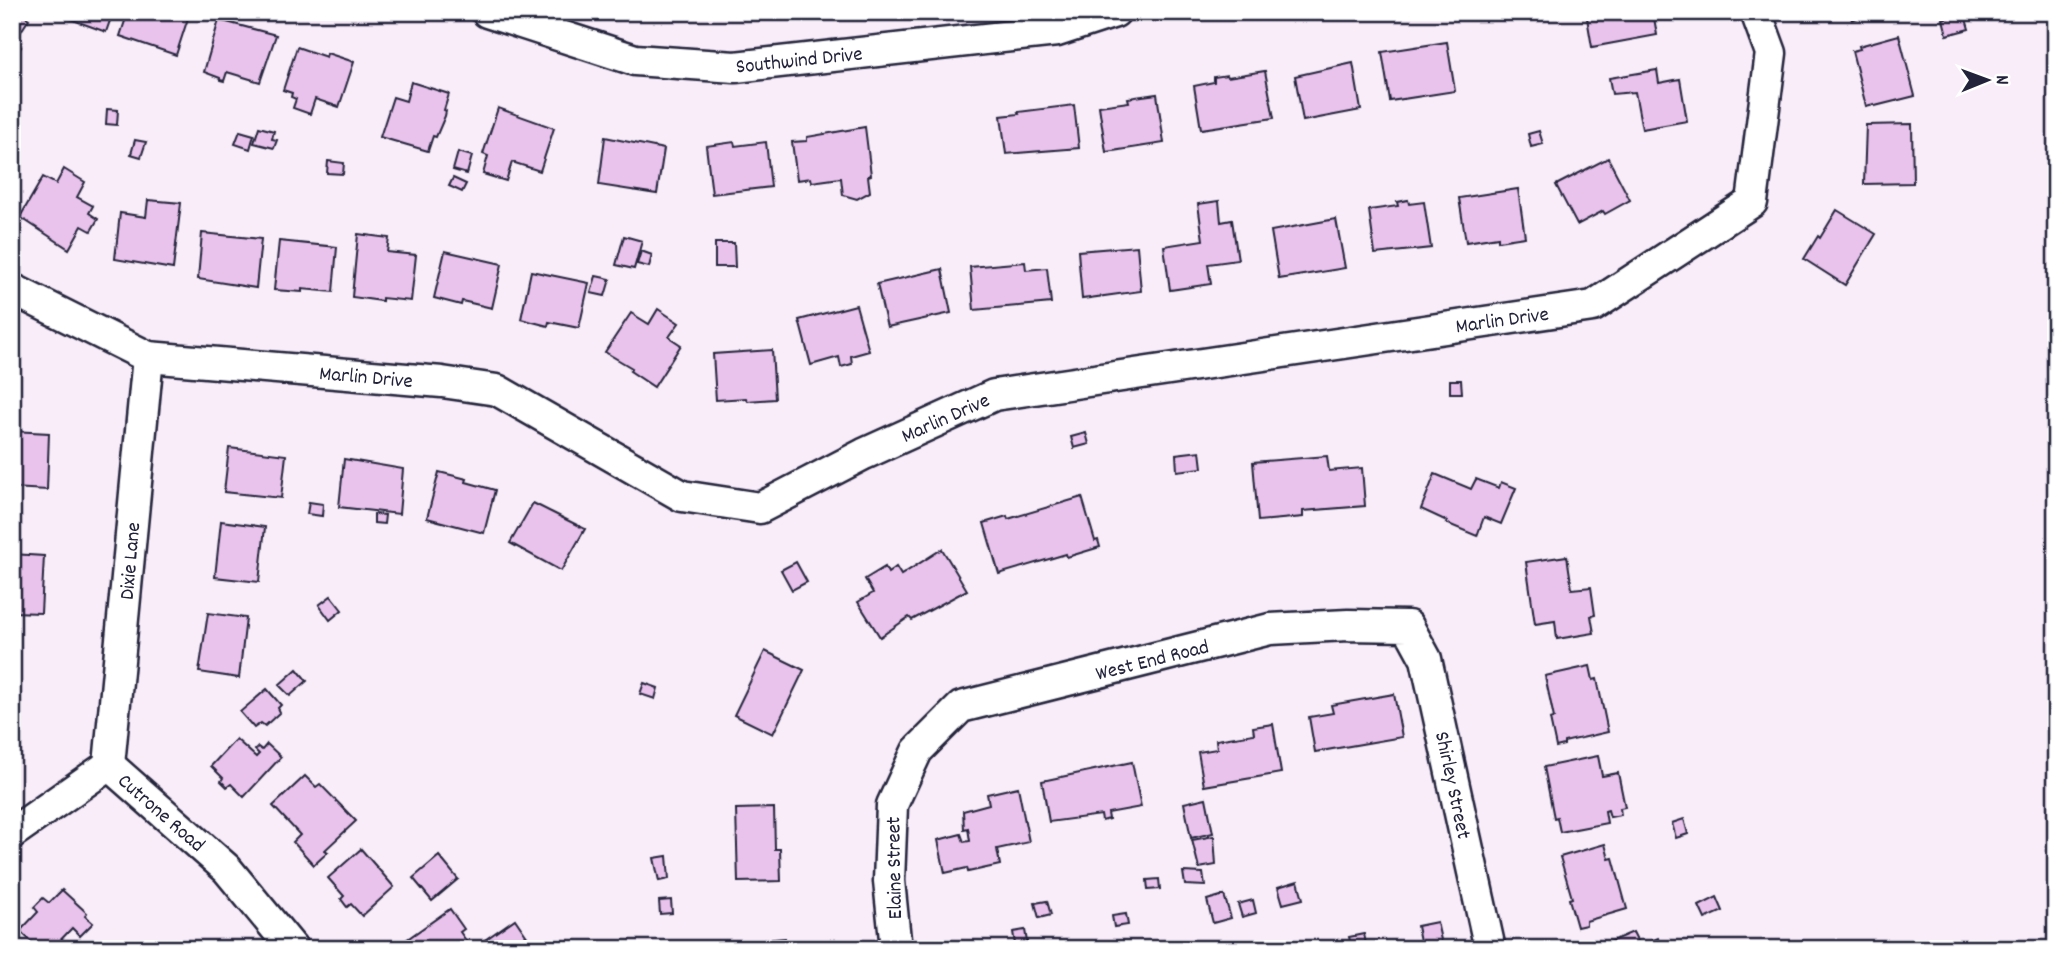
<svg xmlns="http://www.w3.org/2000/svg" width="2068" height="961" viewBox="0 0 2068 961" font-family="Dekko,sans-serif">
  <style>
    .building { fill: #eac3ec; stroke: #22223b; stroke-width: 2 }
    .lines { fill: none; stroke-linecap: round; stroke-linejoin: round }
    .minor-casing { stroke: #22223b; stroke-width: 35 }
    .minor { stroke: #fff; stroke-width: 30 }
    .labels { text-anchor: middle; stroke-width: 5; stroke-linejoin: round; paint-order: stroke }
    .street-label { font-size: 21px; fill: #22223b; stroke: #fff }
  </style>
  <rect width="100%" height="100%" fill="#f9edf9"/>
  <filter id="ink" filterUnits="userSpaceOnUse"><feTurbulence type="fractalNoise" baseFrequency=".0143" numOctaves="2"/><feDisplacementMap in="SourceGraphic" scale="14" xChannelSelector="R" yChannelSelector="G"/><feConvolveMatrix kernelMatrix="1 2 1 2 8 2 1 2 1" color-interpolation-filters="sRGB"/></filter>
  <g filter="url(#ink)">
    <g class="building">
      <path d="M12,12H19L29,19L14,42L21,47L13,60Z"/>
      <path d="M51,12H113L106,32Z"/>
      <path d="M128,12H190L176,55L120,36Z"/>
      <path d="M1586,12H1653L1657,35L1592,47Z"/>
      <path d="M1849,12H1873L1852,20Z"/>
      <path d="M1964,12L1969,29L1947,35L1943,19Z"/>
      <path d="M219,20L276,35L260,82L227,72L224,81L220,80V78L204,72Z"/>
      <path d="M1899,35L1915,96L1875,106L1874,104L1866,106L1852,51L1860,49L1859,46Z"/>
      <path d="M1447,42L1455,91L1390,101L1382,52Z"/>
      <path d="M297,47L326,57L327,53L354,62L339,107L315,99L310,114L293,108L296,99L291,97L292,93L283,90Z"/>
      <path d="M1353,63L1361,110L1303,121L1295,76Z"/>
      <path d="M1657,70L1659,83L1680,79L1687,121L1642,129L1635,92L1612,94L1609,78Z"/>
      <path d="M1265,71L1274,118L1201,129L1194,86L1214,82V77L1227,75L1228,77Z"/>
      <path d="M411,82L449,94L444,110L446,111L445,116L436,137L433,136L428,151L380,137L393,97L406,101Z"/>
      <path d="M1157,94L1164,143L1106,152L1099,106L1129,102L1128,98Z"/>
      <path d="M1074,105L1079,148L1006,154L1001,116L1019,114L1018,112Z"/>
      <path d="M498,108L554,128L540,171L512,162L506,181L483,174L488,156L483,154Z"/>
      <path d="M107,109L118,110L117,125L106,124Z"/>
      <path d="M1912,124L1913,183L1864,184L1866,125Z"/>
      <path d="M259,127L274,131L272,139L277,140L274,148L254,143Z"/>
      <path d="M865,127L871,175L868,176L870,192L857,199L843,195L841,178L812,182L811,178L797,180L792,142L807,141V137Z"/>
      <path d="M240,131L254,135L250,149L235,144Z"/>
      <path d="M1539,131L1543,144L1531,147L1528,134Z"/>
      <path d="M605,137L664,149L657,194L599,185Z"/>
      <path d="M135,140L146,142L141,157L131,154Z"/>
      <path d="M734,142L735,146L766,142L771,187L712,194L706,146Z"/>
      <path d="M458,152L472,156L467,174L453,170Z"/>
      <path d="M1608,158L1630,200L1605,214L1603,211L1577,225L1556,185Z"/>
      <path d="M328,161L344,163L343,174L327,173Z"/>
      <path d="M12,165L21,170L12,185Z"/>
      <path d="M64,169L85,182L77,197L93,206L89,213L98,219L91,231L82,226L69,249L20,217L43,177L56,184Z"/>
      <path d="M453,178L466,184L462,192L449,186Z"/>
      <path d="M1518,189L1525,237L1498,241V237L1466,242L1459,198Z"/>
      <path d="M148,200L181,203L173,269L115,259L120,213L146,217Z"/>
      <path d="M1408,200L1409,204L1424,202L1431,248L1375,254L1369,210L1398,206L1397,202Z"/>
      <path d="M1219,201L1221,222L1232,220L1238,260L1208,264L1211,284L1170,290L1164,246L1203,240L1198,204Z"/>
      <path d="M1837,210L1876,234L1845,285L1804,259L1818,236L1820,238Z"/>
      <path d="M1336,219L1345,268L1279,279L1271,231Z"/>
      <path d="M202,233L261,239L256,288L198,279Z"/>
      <path d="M358,234L389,238L387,252L416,255L411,301L382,298V301L352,297Z"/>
      <path d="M624,236L642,241L634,269L616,265Z"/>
      <path d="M279,241L337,247L333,292L302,289V292L274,290Z"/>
      <path d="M715,243H734L735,267H715Z"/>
      <path d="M1137,246L1141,291L1082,299L1078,251Z"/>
      <path d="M445,251L502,264L492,308L462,301L461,305L434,298Z"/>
      <path d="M641,251L652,255L649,267L637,264Z"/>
      <path d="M1025,262L1026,270L1047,268L1051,303L974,310L970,267Z"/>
      <path d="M942,269L951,313L887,327L877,284Z"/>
      <path d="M531,271L589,283L579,328L549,322L548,326L521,319Z"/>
      <path d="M596,276L610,279L605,296L591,293Z"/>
      <path d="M856,305L869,351L851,356L852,364L841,367L839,357L811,365L799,320Z"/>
      <path d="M658,309L679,323L669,337L681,345L654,387L630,371L632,368L605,352L631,313L649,324Z"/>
      <path d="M772,350L775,399L747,401L746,398L716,400L713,354Z"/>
      <path d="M1450,380H1461L1462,393H1450Z"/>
      <path d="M12,431L49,433L47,490L12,488Z"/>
      <path d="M1086,433L1089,444L1074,448L1071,437Z"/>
      <path d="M229,448L286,455L281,498L224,492Z"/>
      <path d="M1200,451L1202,468L1177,471L1176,454Z"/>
      <path d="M1327,456L1329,471L1362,468L1365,506L1303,511V517L1258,521L1253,462Z"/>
      <path d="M344,459L403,469L399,514L339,507Z"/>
      <path d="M439,472L467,479L466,482L495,490L484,533L427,518Z"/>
      <path d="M1435,474L1471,489L1476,479L1499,488L1501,482L1516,488L1501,524L1484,517L1477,536L1446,523L1447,521L1421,509Z"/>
      <path d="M1082,497L1095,541L1098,540L1100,547L1067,557L1066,554L999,574L984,523L1007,516L1008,519Z"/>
      <path d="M309,502L323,504L322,516L307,514Z"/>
      <path d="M533,503L585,529L561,571L510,543Z"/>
      <path d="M374,514L385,515L384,524L374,523Z"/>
      <path d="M221,521L265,527L259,582L215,577Z"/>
      <path d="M942,549L967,590L912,620L909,617L880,637L858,602L873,593L865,579L885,567L888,573L896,567L901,575Z"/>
      <path d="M12,554L44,556L41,613L12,612Z"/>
      <path d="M1567,556L1572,589L1591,587L1595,615L1591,616L1594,633L1557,639L1555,621L1535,624L1526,562Z"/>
      <path d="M796,562L807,582L792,590L781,570Z"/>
      <path d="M331,596L342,610L330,620L319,605Z"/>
      <path d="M208,613L246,618L239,678L199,672Z"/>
      <path d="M765,651L804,670L773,734L734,715Z"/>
      <path d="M1590,666L1593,680L1597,679L1608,732L1564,742V745L1556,747L1550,719L1554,718L1545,676Z"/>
      <path d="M297,669L307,681L290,696L279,685Z"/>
      <path d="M644,683L658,688L655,699L640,694Z"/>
      <path d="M267,689L281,705L278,708L280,712L265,726L261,723L254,728L240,712Z"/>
      <path d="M1394,694L1402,737L1315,752L1309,717L1333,713L1331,705Z"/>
      <path d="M1273,724L1281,773L1204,786L1198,752L1217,749L1216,740L1254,734L1253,727Z"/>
      <path d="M236,739L256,757L259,754L255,750L258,747L262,750L267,744L281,757L244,797L231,784L227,787L221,781L223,778L211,766Z"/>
      <path d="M1598,756L1602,776L1618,773L1625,807L1620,808L1621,815L1610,817L1608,810L1605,811L1607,823L1560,832L1557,817L1554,818L1544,767Z"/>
      <path d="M1132,762L1141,807L1108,813L1109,819L1102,821L1101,815L1049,822L1042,781Z"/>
      <path d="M305,776L316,787L320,784L356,821L325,850L328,852L314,865L293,842L300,835L273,806Z"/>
      <path d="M1018,787L1029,842L997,849L1000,865L968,872L967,868L945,873L938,840L961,834L964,842L970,841L968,828L964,829L963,811L989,804L987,794Z"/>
      <path d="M1206,798L1213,833L1191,838L1184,803Z"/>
      <path d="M774,808L775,849H780L781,881L738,882L736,809Z"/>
      <path d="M1684,819L1688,834L1676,838L1672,823Z"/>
      <path d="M1214,836L1216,865L1199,868L1192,840Z"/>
      <path d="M1605,844L1609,859L1613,858L1627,909L1586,921V925L1577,927L1569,899L1572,898L1560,857Z"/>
      <path d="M361,849L394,887L362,916L351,904L347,907L341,899L344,896L328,878Z"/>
      <path d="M439,856L458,879L432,901L413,878Z"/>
      <path d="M667,856L669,879L659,881L654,858Z"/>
      <path d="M1183,872L1203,873L1205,886L1185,885Z"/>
      <path d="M1159,879L1160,889L1148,890L1147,880Z"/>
      <path d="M1298,881L1303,899L1283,904L1278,887Z"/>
      <path d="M62,890L87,913L85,916L93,923L80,936L72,928L52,949H39L20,931L38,912L34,907L43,898L49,903Z"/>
      <path d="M1224,895L1231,918L1213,923L1207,900Z"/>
      <path d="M1717,897L1723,911L1705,919L1699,906Z"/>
      <path d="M671,900L672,913L660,914L659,901Z"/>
      <path d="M1253,900L1256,913L1242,917L1238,904Z"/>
      <path d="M1047,901L1051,915L1039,918L1035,903Z"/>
      <path d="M450,909L464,929L460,932L472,949H402L399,945Z"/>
      <path d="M1126,914L1128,925L1114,927L1112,916Z"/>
      <path d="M515,919L532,944L526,949H487L482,942Z"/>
      <path d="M1437,922L1443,949H1407L1421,946L1417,926Z"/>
      <path d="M1025,930L1027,942L1015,944L1013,932Z"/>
      <path d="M1633,932L1640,946L1658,938L1662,949H1593Z"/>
      <path d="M1364,934L1367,949H1352L1349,937Z"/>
      <path d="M785,938L786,949H739V942Z"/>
    </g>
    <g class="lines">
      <g class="minor-casing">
        <g id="minor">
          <path d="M487,12L635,60L735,67L1057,31L1115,12"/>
          <path d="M12,289L148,357L442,382L497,390L682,496L760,508L864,454L994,395L1593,306L1752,202L1771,53L1756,12"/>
          <path d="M109,765L148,357"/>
          <path d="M109,765L227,869L293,949"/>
          <path d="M12,833L109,765"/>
          <path d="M896,949L889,881L892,805L917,751L961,707L1270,629L1348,625L1408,626L1426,659L1490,949"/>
        </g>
      </g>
      <use href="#minor" class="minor"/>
    </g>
  </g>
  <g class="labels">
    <g class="street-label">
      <text transform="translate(799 59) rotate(-6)" y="7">Southwind Drive</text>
      <text transform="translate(1502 319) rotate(-8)" y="7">Marlin Drive</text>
      <text transform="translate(366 376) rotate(5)" y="7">Marlin Drive</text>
      <text transform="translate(945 417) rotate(-24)" y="7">Marlin Drive</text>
      <text transform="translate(129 561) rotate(-85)" y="7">Dixie Lane</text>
      <text transform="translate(1152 659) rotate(-14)" y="7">West End Road</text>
      <text transform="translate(1454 785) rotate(78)" y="7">Shirley Street</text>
      <text transform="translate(162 812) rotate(41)" y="7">Cutrone Road</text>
      <text transform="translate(893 868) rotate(-91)" y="7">Elaine Street</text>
    </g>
  </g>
  <rect width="2068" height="961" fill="none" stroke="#fff" stroke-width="42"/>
  <rect x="21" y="21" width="2026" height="919" fill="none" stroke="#22223b" stroke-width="2.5" filter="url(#ink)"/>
  <g transform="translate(1987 80) rotate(89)" stroke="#ffffff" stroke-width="5" paint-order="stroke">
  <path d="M0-5L12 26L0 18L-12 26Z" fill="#22223b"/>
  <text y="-10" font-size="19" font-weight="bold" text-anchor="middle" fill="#22223b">N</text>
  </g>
</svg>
